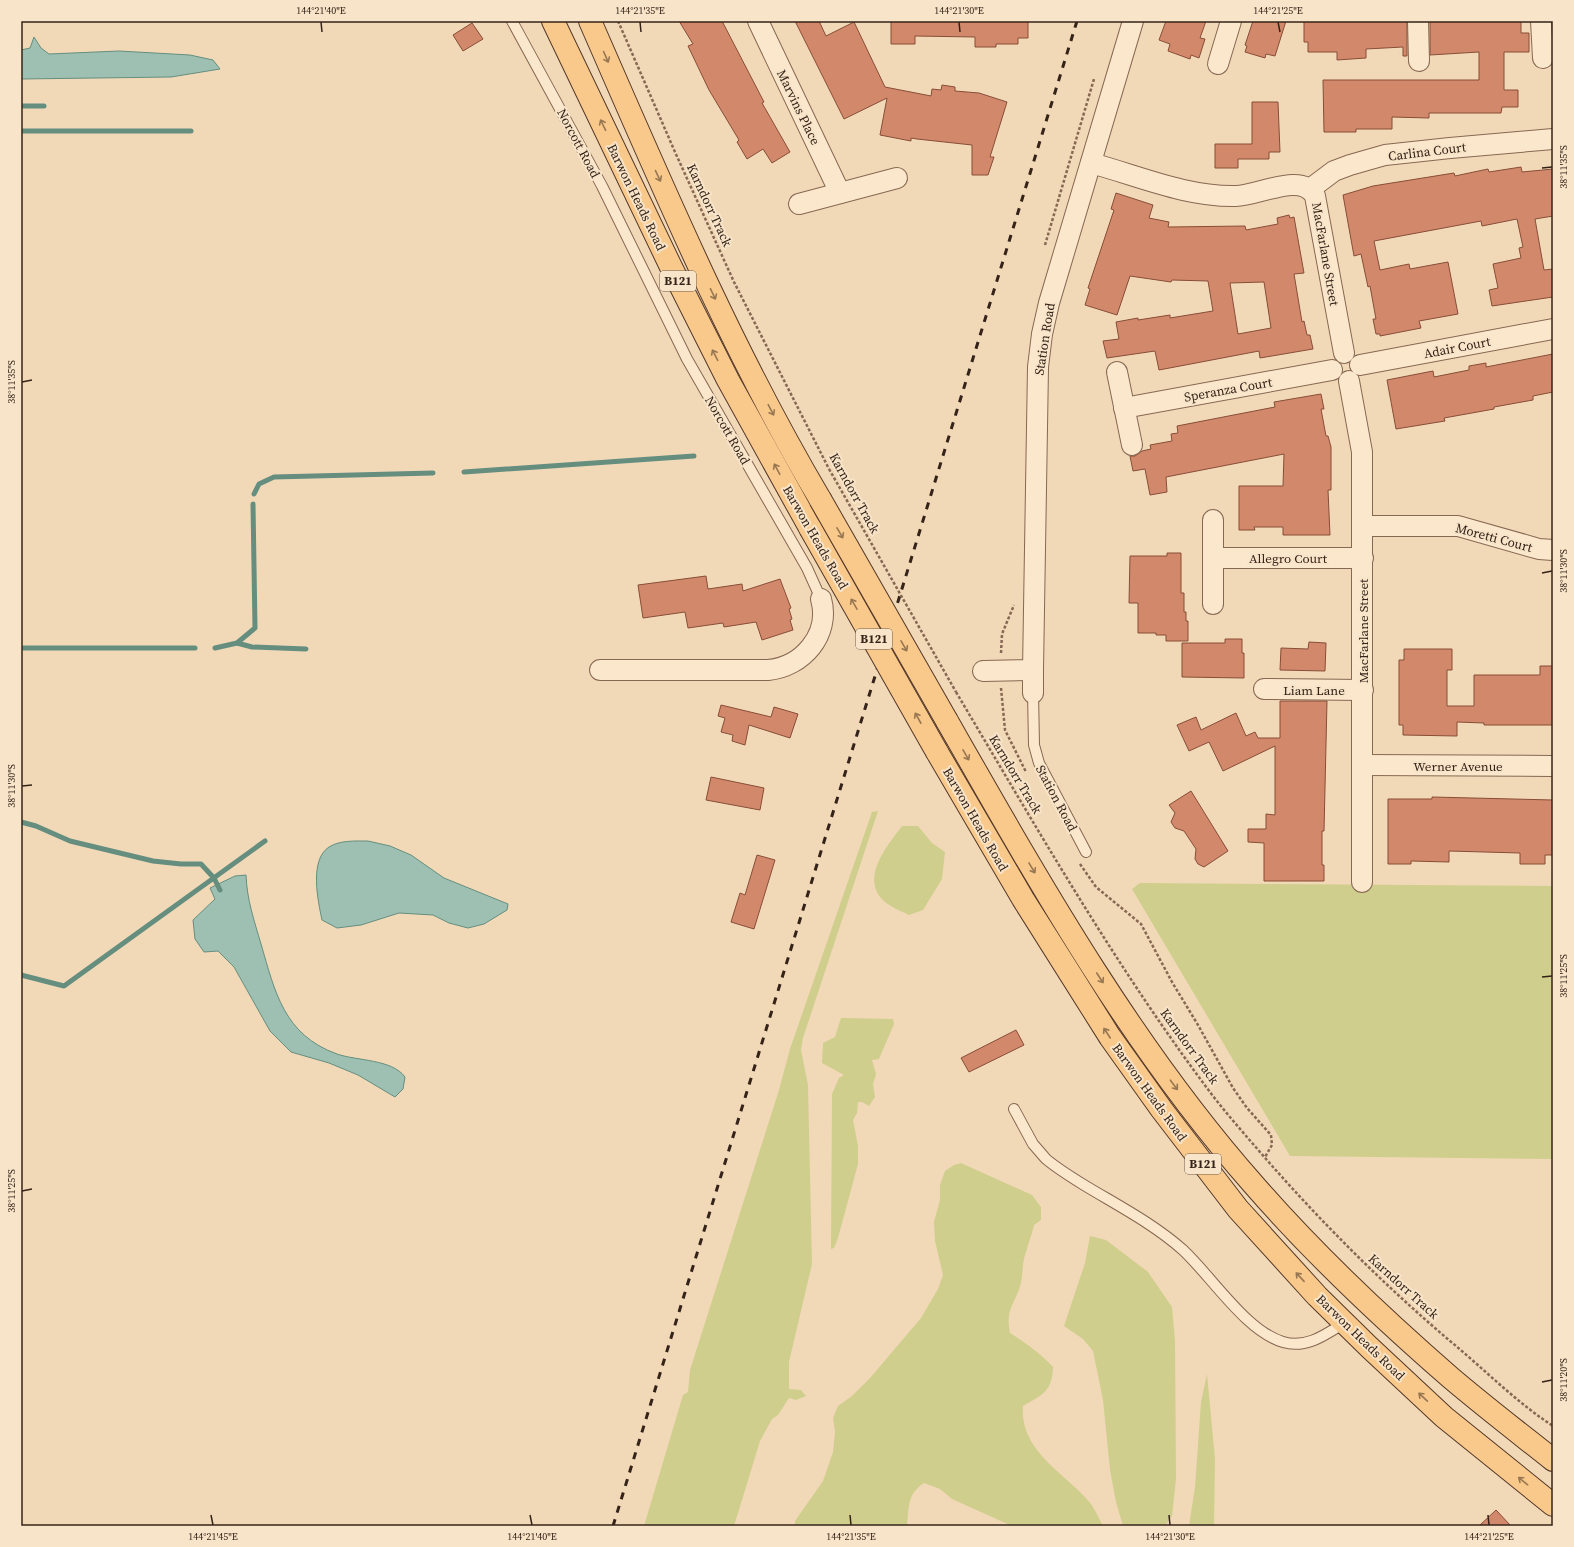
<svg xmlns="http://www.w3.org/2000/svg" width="1574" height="1547" viewBox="0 0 1574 1547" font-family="'Source Serif 4',serif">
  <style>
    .green { fill: #cfce8c }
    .water { fill: #9ec0b2; stroke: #658e7f }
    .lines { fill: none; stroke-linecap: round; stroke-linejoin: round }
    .stream { stroke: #658e7f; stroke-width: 5 }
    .building { fill: #d2896b; stroke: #884d37; fill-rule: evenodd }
    .service-casing { stroke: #876852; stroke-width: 12 }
    .minor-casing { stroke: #876852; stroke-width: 22 }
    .primary-casing { stroke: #543728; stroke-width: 24 }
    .path { stroke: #876852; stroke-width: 2.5; stroke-dasharray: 3 2; stroke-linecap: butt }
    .service { stroke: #fbe7cb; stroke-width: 10 }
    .minor { stroke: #fbe7cb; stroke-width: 20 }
    .primary { stroke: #f9c98b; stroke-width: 22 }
    .rail { stroke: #352319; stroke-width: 3; stroke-dasharray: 7 7; stroke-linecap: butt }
    .primary-bridge-casing { stroke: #543728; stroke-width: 24; stroke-linecap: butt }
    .path-bridge { stroke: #876852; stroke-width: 2.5; stroke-dasharray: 3 2; stroke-linecap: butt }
    .primary-bridge { stroke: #f9c98b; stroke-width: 22 }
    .oneway { stroke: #977652 }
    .ticks { fill: none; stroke: #352319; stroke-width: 1.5 }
    .labels { text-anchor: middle; stroke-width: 4; stroke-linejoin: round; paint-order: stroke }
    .shield { fill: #f8e4c8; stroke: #705d4e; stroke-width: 1 }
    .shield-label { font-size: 12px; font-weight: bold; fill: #352319 }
    .street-label { font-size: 13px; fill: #352319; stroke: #f8e4c8 }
    .neatline { fill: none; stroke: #352319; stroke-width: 1.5 }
    .ticks-label { font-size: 10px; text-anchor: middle; fill: #352319 }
  </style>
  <rect width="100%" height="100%" fill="#f1d9b8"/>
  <g class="green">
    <path d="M878,811L803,1038L801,1050L808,1085L812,1264L789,1362V1389L801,1390L806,1396L796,1400L789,1398L778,1415L772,1419L760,1441L734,1526H644L683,1395L688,1392L690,1370L779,1090L790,1049L872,812Z"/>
    <path d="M902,826H918L932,843L945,852L942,879L923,910L909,915C901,911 891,907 885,902C859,879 887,846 902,826Z"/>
    <path d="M1140,883L1553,886V1159L1290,1156L1132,889Z"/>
    <path d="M841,1018L893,1019L894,1024L879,1059L872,1060L876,1074L873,1084L875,1097L869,1106L862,1102H858L857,1113L853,1120L858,1146V1164L838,1238L834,1248L831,1249L832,1094L839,1078L844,1075L822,1063L823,1043L835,1037Z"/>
    <path d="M961,1163L1032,1195L1041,1207V1220L1034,1225C1032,1235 1028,1243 1026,1252C1022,1262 1023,1273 1021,1283C1015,1305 1005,1308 1010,1333C1026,1343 1041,1354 1053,1367C1052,1392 1042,1395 1023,1406C1019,1452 1067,1474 1091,1504C1096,1511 1099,1519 1103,1526H1012L952,1499L940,1489L924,1483C907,1494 909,1507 907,1526H795V1521L823,1481L833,1452L835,1432L833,1418L838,1406L852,1396L870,1378L921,1318L938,1289L943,1275L935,1241L934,1222L940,1200V1185L945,1171L954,1165Z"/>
    <path d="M1090,1236L1106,1240L1148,1272L1172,1307L1175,1341L1176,1479L1172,1516L1165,1526H1123L1116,1502L1110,1470L1103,1400L1093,1351L1083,1339L1064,1326L1085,1263Z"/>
    <path d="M1207,1374L1215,1459L1214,1526H1189L1195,1487L1201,1402Z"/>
  </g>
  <g class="water">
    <path d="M34,37L41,48L49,54L119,51L190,55L213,60L220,69L171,77L21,79V50L30,48Z"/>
    <path d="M368,841L390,846L411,855L444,878L508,904L507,910L484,924L468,928L449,923L433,915L399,913L361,925L337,928L322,920C318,901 309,860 329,847C340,840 356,841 368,841Z"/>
    <path d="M246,875C247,900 254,920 261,944C275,992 284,1035 337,1054C357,1061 392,1059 405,1077L403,1089L395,1097L358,1075L329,1063L291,1052L270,1031L234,967L218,951L204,952L195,939L193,920L215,899L210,888L235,876Z"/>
  </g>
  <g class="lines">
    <g class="stream">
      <path d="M21,106H44"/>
      <path d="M21,131H191"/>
      <path d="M464,472L694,456"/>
      <path d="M254,494L259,484L274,477L433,473"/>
      <path d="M237,643L252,647L306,649"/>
      <path d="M21,648H195"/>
      <path d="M215,648L237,643L255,628L253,504"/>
      <path d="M21,822L36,826L70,841L153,861L181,864H201L214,878L220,890"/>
      <path d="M21,975L64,986L265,841"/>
    </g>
  </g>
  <g class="building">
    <path d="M679,21H722L764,102L762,103L790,152L772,163L763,149L747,159L737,142L739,140L709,90L688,46L693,44Z"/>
    <path d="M795,21H819L826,36L854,22L885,87L931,96L932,89L941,90L942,85L955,87V91L979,93L1007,102L990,157H994L988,175H972V145L917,139L911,138V141L880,135L887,98L844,119Z"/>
    <path d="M891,21H1028V38H1018V44H996V47H975V37L915,36V44H891Z"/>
    <path d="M1166,21H1206L1200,38L1205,39L1199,58L1191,55L1190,59L1168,51L1170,44L1159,40Z"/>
    <path d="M1253,21H1286L1275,56L1266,54L1265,58L1245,52L1247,46L1245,45Z"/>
    <path d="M1304,21H1407V56H1403V47L1366,49V58L1337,60V52H1308V42H1304Z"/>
    <path d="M1430,21H1521V33H1529V52H1504V90H1518V107H1502L1501,113H1429V118L1392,117V129H1356V132H1324L1323,80H1479V52L1430,55Z"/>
    <path d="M472,23L483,39L463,51L453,35Z"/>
    <path d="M1252,102H1278L1280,152H1269V159H1238V168H1215V144H1252Z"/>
    <path d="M1521,167L1522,172L1553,169V216L1535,219L1544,270L1553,269V297L1492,306L1489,290L1498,288L1493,264L1521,258L1519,248L1523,247L1517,219L1482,226L1481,221L1374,241L1380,270L1409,264L1410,269L1448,262L1458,314L1419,321L1421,328L1380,336V334H1376L1373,319H1376L1370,286L1368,287L1361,254L1354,256L1343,195L1373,186L1454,173L1455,176L1488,169L1489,172Z"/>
    <path d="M1116,193L1153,205L1149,218L1169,222L1168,227L1245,226L1246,230L1278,224L1277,218L1289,215L1290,218L1294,217L1304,273L1294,274L1302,322L1304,321L1307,335H1310L1313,349L1260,358L1259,351L1159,370L1155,351L1107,358L1103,341L1119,339L1116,322L1138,318V320L1170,315V318L1213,311L1208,281L1172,280L1171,282L1130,276L1117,315L1085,305L1090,289L1088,288L1114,210L1111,209ZM1264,282L1271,328L1238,334L1230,283Z"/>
    <path d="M1553,354V392L1533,396V400L1494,407V409L1444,418L1445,421L1396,429L1387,380L1433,371L1434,377L1469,370V366L1486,363V367Z"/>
    <path d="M1321,394L1324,409H1321L1326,436H1328L1331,447V490H1328L1330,535H1283V527H1254L1255,530H1239V486H1283L1284,454L1166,477L1167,492L1150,495L1145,469L1133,471L1130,456H1135L1142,451L1151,449L1150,445L1172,441L1171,434L1178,433L1177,426L1275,407L1274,402Z"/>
    <path d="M1167,553H1181V593H1184V612H1186V621H1188V641H1166V635H1156V633H1138V603H1129L1130,556H1167Z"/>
    <path d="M706,576L708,589L742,584L743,591L780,579L791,608L789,609L792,619L790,620L793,630L762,640L756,622L724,627L723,623L688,628L685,612L643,618L638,585Z"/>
    <path d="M1225,639H1242V653H1244V678L1182,677V643H1225Z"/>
    <path d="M1309,642L1326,643L1325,671L1280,670L1281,648L1308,649Z"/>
    <path d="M1404,649H1452V670H1447V706H1474V675H1540V666H1553V725H1484V723L1457,722V736L1403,735V725H1399V660H1404Z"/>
    <path d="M1280,701H1327L1324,831H1322V865H1324V881H1264V843L1248,842V829H1266V814L1275,815V746L1223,771L1209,742L1189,751L1177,725L1196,717L1201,730L1236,713L1246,736L1255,732L1258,738H1280Z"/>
    <path d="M721,705L771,717L774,707L798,714L790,738L749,725L745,745L732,741L733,735L721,732L725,718L718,716Z"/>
    <path d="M711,777L764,788L760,810L706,800Z"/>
    <path d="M1191,791L1228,851L1204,867L1198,864L1195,859L1196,849L1184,831L1175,828L1171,822L1175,813L1169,805Z"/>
    <path d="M1432,797L1553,800V855H1545V864H1520V853L1449,851V862L1411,861V864H1388V799H1432Z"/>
    <path d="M757,855L775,860L754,929L731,922L740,893L745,895Z"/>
    <path d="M1016,1030L1024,1045L969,1072L961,1058Z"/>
    <path d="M1496,1510L1511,1526H1479Z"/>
  </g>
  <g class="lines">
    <g class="service-casing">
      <g id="service">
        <path d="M512,21L602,186L687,359L807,568L821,599"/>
        <path d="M1033,693L1034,745L1039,763L1086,852"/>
        <path d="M1014,1109L1033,1144L1046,1159C1058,1169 1071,1177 1084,1185C1117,1205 1154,1224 1183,1250C1212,1277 1246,1331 1283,1342C1306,1349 1325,1335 1344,1323"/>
      </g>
    </g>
    <g class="minor-casing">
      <g id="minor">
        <path d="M758,21L840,193"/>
        <path d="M1418,21L1419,61"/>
        <path d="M1541,21L1543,58"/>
        <path d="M1218,64L1231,21"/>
        <path d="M1091,163C1139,176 1186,197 1236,196C1258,196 1302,171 1315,196L1344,353"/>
        <path d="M1310,189L1334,171L1350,165L1385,155L1450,148L1553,139"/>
        <path d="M799,204L897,178"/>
        <path d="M1360,365L1553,329"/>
        <path d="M1117,372L1132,445"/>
        <path d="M1349,381L1362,452V882"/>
        <path d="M1124,408L1332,370"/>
        <path d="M1213,520V558H1363"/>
        <path d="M1363,526H1458L1539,549L1553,550"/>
        <path d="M1213,604V558"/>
        <path d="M600,670H768C802,667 831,635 821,599"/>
        <path d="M1033,670V693"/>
        <path d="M983,671L1033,670L1038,367L1042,334L1049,303L1133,21"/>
        <path d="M1264,689L1363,690"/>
        <path d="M1363,765L1553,766"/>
      </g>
    </g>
    <g class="primary-casing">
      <g id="primary">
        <path d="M553,21L671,267L728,380L810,528"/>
        <path d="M590,21C661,183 730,347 820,499"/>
        <path d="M947,721C1039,882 1131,1046 1254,1185C1314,1254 1382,1318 1451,1378C1484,1406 1519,1433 1553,1460"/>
        <path d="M937,752L1023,899L1110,1037L1162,1110L1238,1209L1317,1296L1369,1347L1444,1417L1553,1505"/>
      </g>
    </g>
    <g class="path">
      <path d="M618,21L675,152L734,282L829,469"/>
      <path d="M1045,245L1094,79"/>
      <path d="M1001,653L1002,634L1014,605"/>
      <path d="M1001,688L1005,730L1026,772"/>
      <path d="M956,692C1038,830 1117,969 1213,1096C1230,1118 1248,1138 1266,1159C1323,1224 1383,1284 1450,1341C1484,1369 1516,1402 1553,1426"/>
      <path d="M1080,864L1096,887L1141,924L1172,982L1198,1025L1233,1088L1247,1108L1271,1135L1272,1145L1265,1157"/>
    </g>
    <use href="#service" class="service"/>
    <use href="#minor" class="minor"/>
    <use href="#primary" class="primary"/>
    <path class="rail" d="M613,1526L1077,21"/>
    <g class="primary-bridge-casing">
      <g id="primary-bridge">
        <path d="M820,499L947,721"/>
        <path d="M810,528L937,752"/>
      </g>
    </g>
    <path class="path-bridge" d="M829,469L956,692"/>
    <use href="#primary-bridge" class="primary-bridge"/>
  </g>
  <defs><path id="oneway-shaft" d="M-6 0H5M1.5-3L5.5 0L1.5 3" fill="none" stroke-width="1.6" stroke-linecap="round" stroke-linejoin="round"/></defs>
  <g class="oneway">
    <use href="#oneway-shaft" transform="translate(606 57) rotate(66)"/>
    <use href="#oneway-shaft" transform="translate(603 125) rotate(-116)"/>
    <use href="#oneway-shaft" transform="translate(658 176) rotate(65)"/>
    <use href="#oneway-shaft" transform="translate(713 294) rotate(64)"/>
    <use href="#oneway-shaft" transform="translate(715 355) rotate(-117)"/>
    <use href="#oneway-shaft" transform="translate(771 410) rotate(62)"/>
    <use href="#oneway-shaft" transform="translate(777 469) rotate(-118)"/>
    <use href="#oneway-shaft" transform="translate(840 533) rotate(60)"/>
    <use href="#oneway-shaft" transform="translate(854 604) rotate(-120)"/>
    <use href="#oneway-shaft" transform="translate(904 646) rotate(60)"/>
    <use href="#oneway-shaft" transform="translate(918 718) rotate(-119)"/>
    <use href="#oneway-shaft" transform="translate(966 755) rotate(60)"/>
    <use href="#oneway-shaft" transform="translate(1032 868) rotate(59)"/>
    <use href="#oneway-shaft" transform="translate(1100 978) rotate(57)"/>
    <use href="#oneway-shaft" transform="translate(1107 1033) rotate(-123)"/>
    <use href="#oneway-shaft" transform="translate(1174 1085) rotate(53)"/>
    <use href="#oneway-shaft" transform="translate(1300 1277) rotate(-133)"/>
    <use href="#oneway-shaft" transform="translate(1423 1397) rotate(-137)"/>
    <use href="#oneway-shaft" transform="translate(1523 1481) rotate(-141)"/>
  </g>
  <path class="ticks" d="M321,22L322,32M640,22L641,32M959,22L960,32M1278,22L1280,32M1542,168L1552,167M22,382L32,380M1542,573L1552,571M22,786L32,785M1542,977L1552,976M22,1191L32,1189M1542,1382L1552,1380M211,1515L213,1525M530,1515L532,1525M850,1515L851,1525M1169,1515L1170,1525M1488,1515L1489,1525"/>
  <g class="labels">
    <g class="shield">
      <rect x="660" y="271" width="36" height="20" rx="3"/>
      <rect x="856" y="629" width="36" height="20" rx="3"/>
      <rect x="1185" y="1154" width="36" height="20" rx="3"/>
    </g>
    <g class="shield-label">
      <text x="678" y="285">B121</text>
      <text x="874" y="643">B121</text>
      <text x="1203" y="1168">B121</text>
    </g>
    <g class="street-label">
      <text transform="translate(799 107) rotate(64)" y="5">Marvins Place</text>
      <text transform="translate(579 143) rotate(62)" y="5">Norcott Road</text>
      <text transform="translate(1427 151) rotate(-7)" y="5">Carlina Court</text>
      <text transform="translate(637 197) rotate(64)" y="5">Barwon Heads Road</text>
      <text transform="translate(710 205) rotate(65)" y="5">Karndorr Track</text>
      <text transform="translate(1326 254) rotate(80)" y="5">MacFarlane Street</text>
      <text transform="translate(1044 339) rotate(-81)" y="5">Station Road</text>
      <text transform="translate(1457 347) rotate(-11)" y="5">Adair Court</text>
      <text transform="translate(1228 389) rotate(-10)" y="5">Speranza Court</text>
      <text transform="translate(728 430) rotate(60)" y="5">Norcott Road</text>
      <text transform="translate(855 493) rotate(61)" y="5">Karndorr Track</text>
      <text transform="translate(816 537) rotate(60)" y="5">Barwon Heads Road</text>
      <text transform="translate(1494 537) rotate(15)" y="5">Moretti Court</text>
      <text x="1288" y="563">Allegro Court</text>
      <text transform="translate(1363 631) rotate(-90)" y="5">MacFarlane Street</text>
      <text x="1314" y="695">Liam Lane</text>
      <text x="1458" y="771">Werner Avenue</text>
      <text transform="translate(1016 774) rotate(59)" y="5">Karndorr Track</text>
      <text transform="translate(1057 798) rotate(62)" y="5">Station Road</text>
      <text transform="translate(976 819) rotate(60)" y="5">Barwon Heads Road</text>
      <text transform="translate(1190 1046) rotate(54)" y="5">Karndorr Track</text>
      <text transform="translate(1150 1092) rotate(54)" y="5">Barwon Heads Road</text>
      <text transform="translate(1404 1286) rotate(42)" y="5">Karndorr Track</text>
      <text transform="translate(1361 1337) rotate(44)" y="5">Barwon Heads Road</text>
    </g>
  </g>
  <rect width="1574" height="1547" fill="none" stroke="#f8e4c8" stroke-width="44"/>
  <rect x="22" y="22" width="1530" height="1503" class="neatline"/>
  <g class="ticks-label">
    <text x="321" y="14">144°21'40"E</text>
    <text x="640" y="14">144°21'35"E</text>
    <text x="959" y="14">144°21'30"E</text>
    <text x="1278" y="14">144°21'25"E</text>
    <text transform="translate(1563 167) rotate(-90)" y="4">38°11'35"S</text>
    <text transform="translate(11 382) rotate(-90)" y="4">38°11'35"S</text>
    <text transform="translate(1563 571) rotate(-90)" y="4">38°11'30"S</text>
    <text transform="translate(11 786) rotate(-90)" y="4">38°11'30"S</text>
    <text transform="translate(1563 976) rotate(-90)" y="4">38°11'25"S</text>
    <text transform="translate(11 1191) rotate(-90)" y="4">38°11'25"S</text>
    <text transform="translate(1563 1380) rotate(-90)" y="4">38°11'20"S</text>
    <text x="213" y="1540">144°21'45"E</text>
    <text x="532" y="1540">144°21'40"E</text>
    <text x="851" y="1540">144°21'35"E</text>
    <text x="1170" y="1540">144°21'30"E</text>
    <text x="1489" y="1540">144°21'25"E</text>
  </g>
</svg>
